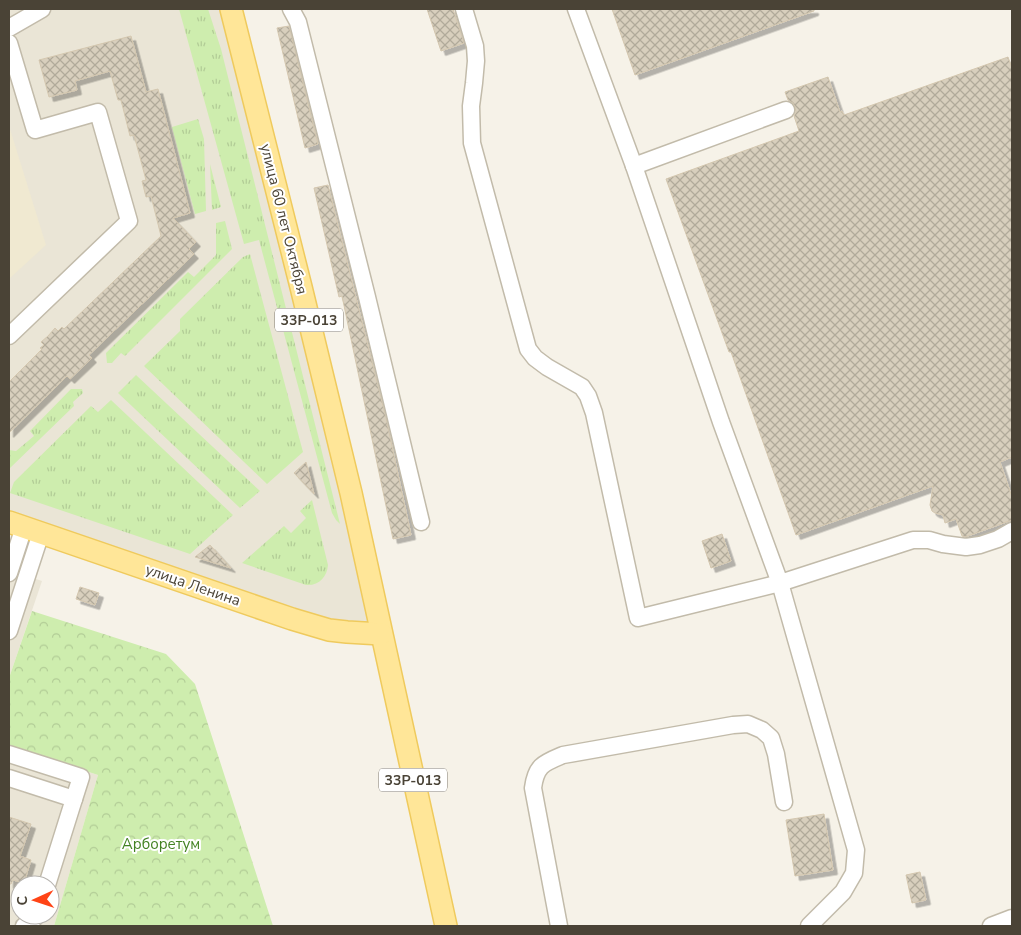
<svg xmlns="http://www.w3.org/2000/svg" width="1021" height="935" viewBox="0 0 1021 935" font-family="'Nunito Sans',sans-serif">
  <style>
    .residential { fill: #eae5d6; fill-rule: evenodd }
    .education { fill: #f0e9d1 }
    .grass { fill: url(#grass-tufts) }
    .park { fill: url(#park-crowns) }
    .building { fill: url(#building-cross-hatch); stroke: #d4c7af; filter: url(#shadow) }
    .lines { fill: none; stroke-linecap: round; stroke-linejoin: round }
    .minor-casing { stroke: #c2bbaa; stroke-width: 19 }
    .major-casing { stroke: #efca5d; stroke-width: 24 }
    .minor { stroke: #fff; stroke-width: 16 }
    .major { stroke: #ffe698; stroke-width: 21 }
    .labels { text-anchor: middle; stroke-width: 4; stroke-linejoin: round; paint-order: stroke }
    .shield { fill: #fff; stroke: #807b72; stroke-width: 1 }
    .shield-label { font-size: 14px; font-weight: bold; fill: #4a4336 }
    .street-label { font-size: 15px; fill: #4a4336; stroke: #fff }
    .park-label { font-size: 15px; fill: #438223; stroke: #fff }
  </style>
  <defs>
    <pattern id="grass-tufts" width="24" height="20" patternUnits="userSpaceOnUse" patternTransform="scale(1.25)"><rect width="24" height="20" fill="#ceedae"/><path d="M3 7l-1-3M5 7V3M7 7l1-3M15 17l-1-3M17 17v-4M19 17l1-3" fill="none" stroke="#b2cc96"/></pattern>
    <pattern id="park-crowns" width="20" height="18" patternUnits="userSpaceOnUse" patternTransform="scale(1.25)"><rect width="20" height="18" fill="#ceedae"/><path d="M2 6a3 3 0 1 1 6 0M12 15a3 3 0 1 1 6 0" fill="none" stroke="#b2cc96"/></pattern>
    <pattern id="building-cross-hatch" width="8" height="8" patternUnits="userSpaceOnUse" patternTransform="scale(1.25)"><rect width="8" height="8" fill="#d8cfbd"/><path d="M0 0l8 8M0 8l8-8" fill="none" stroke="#b1aa9a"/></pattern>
    <filter id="shadow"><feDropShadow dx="4.5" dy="4.5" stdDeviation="0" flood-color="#0004"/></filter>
  </defs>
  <rect width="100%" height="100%" fill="#f6f2e8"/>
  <g class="residential">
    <path d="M9,9H231L381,634L347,632L9,522Z"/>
    <path d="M9,570L42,581L9,678Z"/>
    <path d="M9,746L98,775L54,926H9ZM20,885H50V915H20Z"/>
  </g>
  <path class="education" d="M9,126L46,245L9,279Z"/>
  <g class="grass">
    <path d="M179,9H208L221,49L340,524L336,520L332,513L259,240L244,244Z"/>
    <path d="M198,119L204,139L206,211L195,214L172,127Z"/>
    <path d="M210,164L221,207L212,210Z"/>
    <path d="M225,221L232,249L125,356L121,353L112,363H107L106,353L188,272L194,277L216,255V223Z"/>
    <path d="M250,254L303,452L267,484L144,366L180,331V319L243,257Z"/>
    <path d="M136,375L260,491L240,508L118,393Z"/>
    <path d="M71,389H82L83,393L73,402L74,406L9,469V450L16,451L34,436L30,431Z"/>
    <path d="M111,400L233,515L190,554L10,493L14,482L91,406L98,412Z"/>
    <path d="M312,500L328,565C327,577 319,586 306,585L242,563L284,526L291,533L306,518L300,511Z"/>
  </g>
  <path class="park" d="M32,611L166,654L195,684L273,926H54L98,775L9,746V678Z"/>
  <g class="building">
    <path d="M427,9H453L464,43L441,51Z"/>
    <path d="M612,9H814V11L635,75Z"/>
    <path d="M289,26L318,144L305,148L277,28Z"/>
    <path d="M131,36L146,92L158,89L190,213L173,218L196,242L189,249L194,254L89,355L92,358L70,379L67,376L9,433V382L42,349L40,348L44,345L41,342L48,336L55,328L58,331L62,327L64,329L161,236L151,196L146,197L142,181L146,180L134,135L130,136L121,100H118L110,71L75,81L77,90L49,97L39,60Z"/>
    <path d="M1008,57L1012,68V457L1000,462L1012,497V520L965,537L962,536L956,519L945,523L943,515L935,513L932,511L930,505L933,486L796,535L731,352H729L666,179L799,131L794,116L796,112L795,107L793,103L788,100L785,92L828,77L840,112L842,111L844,115Z"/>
    <path d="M328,185L386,418L411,535L393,539L342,296L339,297L314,188Z"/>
    <path d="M306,462L314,494L294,473Z"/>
    <path d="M722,534L731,561L711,568L702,541Z"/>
    <path d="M210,545L231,568L195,557Z"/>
    <path d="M80,587L99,593L95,605L76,599Z"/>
    <path d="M824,814L833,870L795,876L786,820Z"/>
    <path d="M9,817L31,824L20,856L31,860L24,883L13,880L11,884H9Z"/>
    <path d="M920,872L926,900L912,903L906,875Z"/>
  </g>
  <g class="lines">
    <g class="minor-casing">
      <g id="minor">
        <path d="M291,9L298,22L367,297L421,522"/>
        <path d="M464,9L475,46L476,61L474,83L471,106L472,143L528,349L535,358L547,367L582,387L588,396L594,413L638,618L780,583L913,540H929L943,544L966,547L980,545L998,539L1012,531"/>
        <path d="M576,9L634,166L721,422L780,583L856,850L854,873L843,892L809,926"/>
        <path d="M9,28L42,9"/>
        <path d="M9,43L35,130L98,112L129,221L9,336"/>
        <path d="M634,166L786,110"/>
        <path d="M9,573L24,527"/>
        <path d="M9,631L41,533"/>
        <path d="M9,754L81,777L74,799"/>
        <path d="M9,778L74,799L47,885"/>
        <path d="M24,926L32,921L37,915"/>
        <path d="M559,926L533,788C536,765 544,763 563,755L733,725L748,724L762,730L771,738L776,754L784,802"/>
        <path d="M991,926L1012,918"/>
      </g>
    </g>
    <g class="major-casing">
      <g id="major">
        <path d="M231,9L301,287L351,493L446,926"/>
        <path d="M9,522L292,619L329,630L347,632L381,634"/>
      </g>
    </g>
    <use href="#minor" class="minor"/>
    <use href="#major" class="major"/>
  </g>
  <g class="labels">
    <g class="shield">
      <rect x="275" y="308.5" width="68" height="23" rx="4"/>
      <rect x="379" y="768.5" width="68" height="23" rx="4"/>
    </g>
    <g class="shield-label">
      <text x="309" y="325">33Р-013</text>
      <text x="413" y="785">33Р-013</text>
    </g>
    <g class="street-label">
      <text transform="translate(284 219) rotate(76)" y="5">улица 60 лет Октября</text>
      <text transform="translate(193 585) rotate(19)" y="5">улица Ленина</text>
    </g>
    <g class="park-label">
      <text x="161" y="849">Арборетум</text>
    </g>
  </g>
  <rect width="1021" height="935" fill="none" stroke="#4a4336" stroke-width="20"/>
  <g transform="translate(35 900) rotate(267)"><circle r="24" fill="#ffffff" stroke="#b7b4af"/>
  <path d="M0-4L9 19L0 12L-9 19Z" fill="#ff4416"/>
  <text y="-8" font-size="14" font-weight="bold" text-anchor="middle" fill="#4a4336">С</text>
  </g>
</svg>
